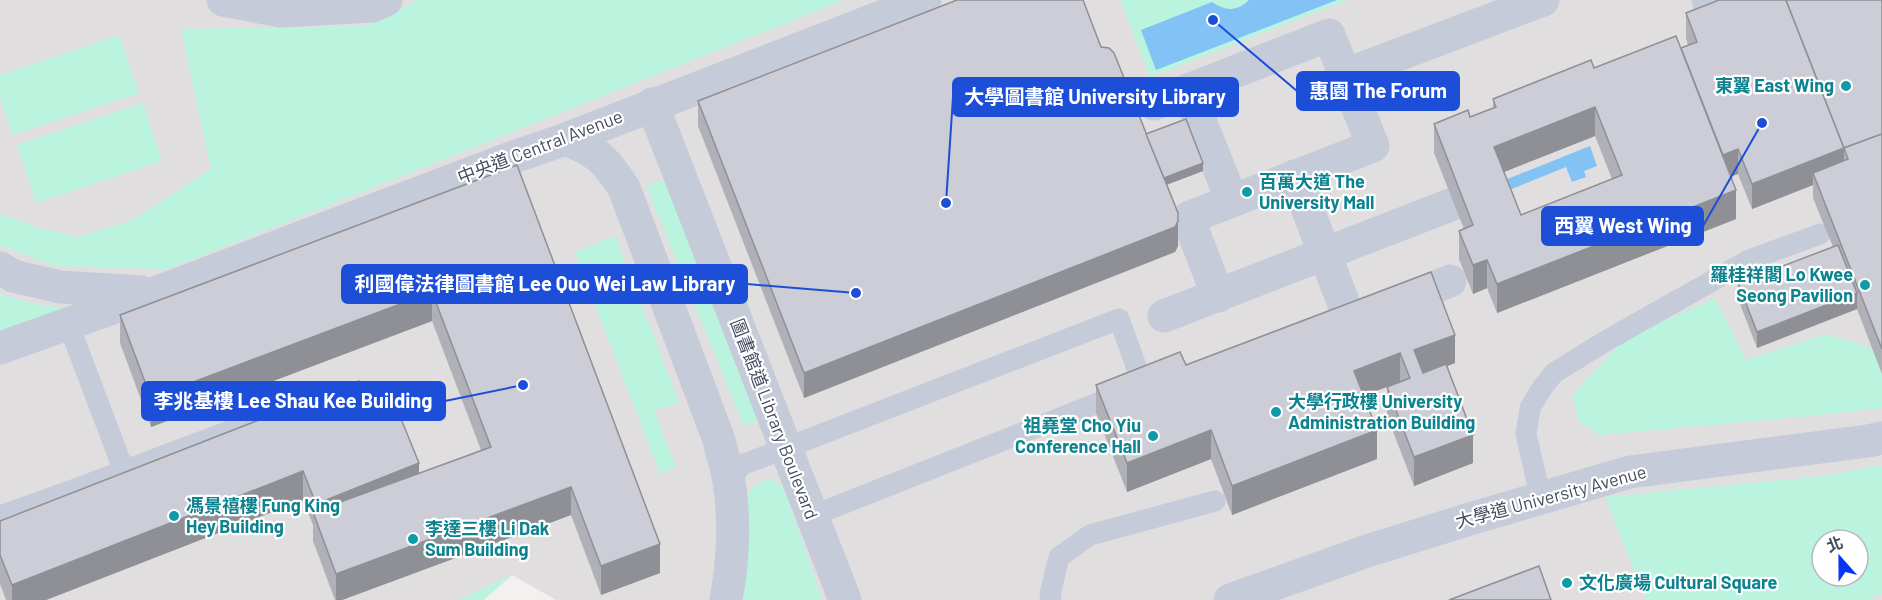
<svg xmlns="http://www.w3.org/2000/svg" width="1882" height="600" viewBox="0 0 1882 600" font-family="Barlow,'Noto Sans TC',sans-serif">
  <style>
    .education { fill: #e1dedf; fill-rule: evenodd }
    .green { fill: #baf4de; fill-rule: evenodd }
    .water { fill: #83c2f5 }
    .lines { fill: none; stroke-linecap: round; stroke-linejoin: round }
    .lane { stroke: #c5cbd9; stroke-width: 21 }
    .street { stroke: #c5cbd9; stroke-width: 33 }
    .wall { fill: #afb0b8; fill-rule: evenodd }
    .shaded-wall { fill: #8f9096 }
    .building { fill: #cccdd6; stroke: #8f9096; stroke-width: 1.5; fill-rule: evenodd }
    .culture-dot { fill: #0f9aa8; stroke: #fff; stroke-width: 2 }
    .labels { text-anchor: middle; stroke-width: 4.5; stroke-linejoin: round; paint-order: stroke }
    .culture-label { font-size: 18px; font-weight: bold; fill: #0d838f; stroke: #fff; text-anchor: start }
    .street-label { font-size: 18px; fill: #464d60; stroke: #fff }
    .leader { fill: none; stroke: #1d4ed8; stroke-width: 2 }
    .callout-dot { fill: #1d4ed8; stroke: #fff; stroke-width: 2 }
    .callout { fill: #1d4ed8; stroke: #1d4ed8; stroke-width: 2 }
    .callout-label { font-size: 20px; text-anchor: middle; font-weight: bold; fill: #fff }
  </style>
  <rect width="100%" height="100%" fill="#f3f0f0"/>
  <path class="education" d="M0,0H1882V600H556L512,575L475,600H0ZM1822,540H1858V576H1822Z"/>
  <g class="green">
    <path d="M419,0H844L168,269L54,266L0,245V214L36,227L77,237L131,221L211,169L181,29L367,26Z"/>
    <path d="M1120,0H1348L1150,77Z"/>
    <path d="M119,35L139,93L12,135L0,98V75Z"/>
    <path d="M143,103L162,161L36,203L17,145Z"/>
    <path d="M671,176L769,416L744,426L646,186Z"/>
    <path d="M615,236L679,402L654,411L676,467L660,474L575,252Z"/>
    <path d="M0,294L33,304L71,309L0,332Z"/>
    <path d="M1715,298L1746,360L1827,334L1877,350L1882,348V408L1811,416L1600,435L1577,420L1573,395L1624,339Z"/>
    <path d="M1882,465V594L1869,596L1878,600H1646L1605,497L1825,476ZM1822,540H1858V576H1822Z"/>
    <path d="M769,479L780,484L787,497L822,600H743L748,558L745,499L754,485Z"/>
    <path d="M512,575L484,600H458Z"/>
  </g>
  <g class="water">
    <path d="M1249,0H1337L1156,70L1141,30L1212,2C1225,11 1237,12 1249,0Z"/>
    <path d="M1590,146L1597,166L1584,171L1586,177L1572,182L1566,167L1509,190L1505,180Z"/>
  </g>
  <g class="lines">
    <g class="lane">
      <path d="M68,323L124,471"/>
      <path d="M729,481L742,465L1119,319L1143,385L812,516"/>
      <path d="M1541,499L1526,434L1530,408L1542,388L1554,373L1604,342L1749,260L1820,234"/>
      <path d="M0,516L73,490L301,404"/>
      <path d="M1051,600L1050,594L1059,557L1090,535L1215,501"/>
    </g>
    <g class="street">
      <path d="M223,0L281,11L372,6L386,0"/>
      <path d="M1708,0L1719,25"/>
      <path d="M1329,35L1373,146L1232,201L1188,90Z"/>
      <path d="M1345,75L1543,0"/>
      <path d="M652,104L845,600"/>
      <path d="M1154,104L1188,90"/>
      <path d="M566,139C599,153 604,158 624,188L719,440C722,454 727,468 729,482C735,520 733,562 726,600"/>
      <path d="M1295,176L1350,320L1450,281"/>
      <path d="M0,268L13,276L60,287L141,292"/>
      <path d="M1218,296L1188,218L1232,201"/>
      <path d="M1164,316L1453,204"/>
      <path d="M0,348L155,293L511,158L566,139L925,0"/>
      <path d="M1230,600L1367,551L1473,518L1630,472L1868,441L1882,438"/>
    </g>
  </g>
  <g class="wall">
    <path d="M1882,0V374L1857,309L1757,348L1738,299V283L1833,247L1813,198V185L1752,209L1738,174L1731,176L1736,219L1497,313L1487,288L1473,294L1459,259V231L1464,229L1434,153V124L1470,117L1493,108V99L1594,68L1681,48L1688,45L1686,38V13ZM1595,136L1612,179L1521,215L1504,172Z"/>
    <path d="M1101,47L1146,134L1203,171L1166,185L1178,246L1175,252L804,398L698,126V101Z"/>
    <path d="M517,165L660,573L601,595L571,515L342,600H335L313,541V525L303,500L46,600H6L0,584V521L372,413L419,473L481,450L432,321L151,427L120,343V315Z"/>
    <path d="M1431,272L1455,363L1447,366L1473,463L1414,486L1387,416V387L1400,382L1364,396L1377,459L1232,515L1211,459L1127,492L1096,413V385L1186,365Z"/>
  </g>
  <g class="shaded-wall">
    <path d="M1595,107V136L1494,176V147Z"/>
    <path d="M1844,148V173H1813V185L1752,209V184Z"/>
    <path d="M1738,149V174L1721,180V155Z"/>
    <path d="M1203,163V171L1158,188V180Z"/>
    <path d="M1736,190V219L1497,313V284Z"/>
    <path d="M1178,221V246L1175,252L804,398V373Z"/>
    <path d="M1487,260V288L1473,294V265Z"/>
    <path d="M432,292V321L151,427V398Z"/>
    <path d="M1857,293V309L1757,348V332Z"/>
    <path d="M1455,335V363L1414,379V350Z"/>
    <path d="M1400,353V382L1354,399V371Z"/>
    <path d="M1211,430V459L1127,492V463Z"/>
    <path d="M1377,430V459L1232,515V486Z"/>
    <path d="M1473,435V463L1414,486V457Z"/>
    <path d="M419,463V492L316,519V504Z"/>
    <path d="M303,471V500L46,600H12V585Z"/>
    <path d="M571,487V515L342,600H336V574Z"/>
    <path d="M660,544V573L601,595V566Z"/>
  </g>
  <g class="building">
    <path d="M957,0H1083L1101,47L1109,48L1114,53L1178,213V221L1175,227L804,373L698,101Z"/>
    <path d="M1719,0H1786L1844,148L1752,184L1738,149L1723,155L1681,48L1697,42L1686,13Z"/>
    <path d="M1786,0H1882V134L1844,148Z"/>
    <path d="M1676,36L1736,190L1497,284L1487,260L1473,265L1459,231L1473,225L1434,124L1468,110L1470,117L1496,107L1493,99L1591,60L1594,68ZM1595,107L1622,175L1521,215L1494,147Z"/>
    <path d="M1186,119L1203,163L1164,178L1146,134Z"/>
    <path d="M1882,134V349L1813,173L1848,159L1844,148Z"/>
    <path d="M517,165L660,544L601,566L571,487L336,574L313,512L491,447L432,292L151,398L120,315Z"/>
    <path d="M1838,245L1857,293L1757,332L1738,283Z"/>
    <path d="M1431,272L1455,335L1414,350L1423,373L1446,364L1473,435L1414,457L1387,387L1410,378L1400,353L1354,371L1377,430L1232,486L1211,430L1127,463L1096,385L1180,352L1186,365Z"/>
    <path d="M359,381L372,413L395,404L419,463L316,504L303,471L12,585L0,555V521Z"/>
    <path d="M1539,566L1551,600H1449Z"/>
  </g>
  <g class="culture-dot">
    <circle cx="1846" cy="86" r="6"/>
    <circle cx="1247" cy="192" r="6"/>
    <circle cx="1865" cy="285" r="6"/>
    <circle cx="1276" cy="412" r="6"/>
    <circle cx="1153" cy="436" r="6"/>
    <circle cx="174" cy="516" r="6"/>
    <circle cx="413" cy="539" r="6"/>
    <circle cx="1567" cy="583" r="6"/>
  </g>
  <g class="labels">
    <g class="culture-label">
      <text x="1834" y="92" text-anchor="end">東翼 East Wing</text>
      <text x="1259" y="188">百萬大道 The<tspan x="1259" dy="21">University Mall</tspan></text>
      <text x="1853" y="281" text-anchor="end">羅桂祥閣 Lo Kwee<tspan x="1853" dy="21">Seong Pavilion</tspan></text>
      <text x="1288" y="408">大學行政樓 University<tspan x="1288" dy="21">Administration Building</tspan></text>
      <text x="1141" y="432" text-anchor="end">祖堯堂 Cho Yiu<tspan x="1141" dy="21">Conference Hall</tspan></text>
      <text x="186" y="512">馮景禧樓 Fung King<tspan x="186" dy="21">Hey Building</tspan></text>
      <text x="425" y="535">李達三樓 Li Dak<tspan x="425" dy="21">Sum Building</tspan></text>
      <text x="1579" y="589">文化廣場 Cultural Square</text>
    </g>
    <g class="street-label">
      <text transform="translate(540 147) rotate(-21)" y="6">中央道 Central Avenue</text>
      <text transform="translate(774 419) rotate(69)" y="6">圖書館道 Library Boulevard</text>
      <text transform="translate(1551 497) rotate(-15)" y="6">大學道 University Avenue</text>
    </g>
  </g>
  <path class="leader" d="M1213 20L1297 91M946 203L953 97M1762 123L1703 226M856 293L747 284M523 385L445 401"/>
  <g class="callout-dot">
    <circle cx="1213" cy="20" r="6"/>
    <circle cx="946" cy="203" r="6"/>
    <circle cx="1762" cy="123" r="6"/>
    <circle cx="856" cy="293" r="6"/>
    <circle cx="523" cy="385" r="6"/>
  </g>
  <g class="callout">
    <rect x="1297" y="72" width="162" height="38" rx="6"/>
    <rect x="953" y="78" width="285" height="38" rx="6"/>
    <rect x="1542" y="207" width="161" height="38" rx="6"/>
    <rect x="342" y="265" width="405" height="38" rx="6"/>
    <rect x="142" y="382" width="303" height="38" rx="6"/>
  </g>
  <g class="callout-label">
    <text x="1378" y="98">惠園 The Forum</text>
    <text x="1095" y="104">大學圖書館 University Library</text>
    <text x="1623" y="233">西翼 West Wing</text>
    <text x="545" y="291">利國偉法律圖書館 Lee Quo Wei Law Library</text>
    <text x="293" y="408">李兆基樓 Lee Shau Kee Building</text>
  </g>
  <g transform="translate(1840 558) rotate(339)"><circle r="28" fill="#ffffff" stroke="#b5b8bf" stroke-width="1.5"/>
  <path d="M0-4.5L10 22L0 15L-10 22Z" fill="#0736f6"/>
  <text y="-9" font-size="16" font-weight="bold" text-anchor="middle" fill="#464d60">北</text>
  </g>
</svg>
